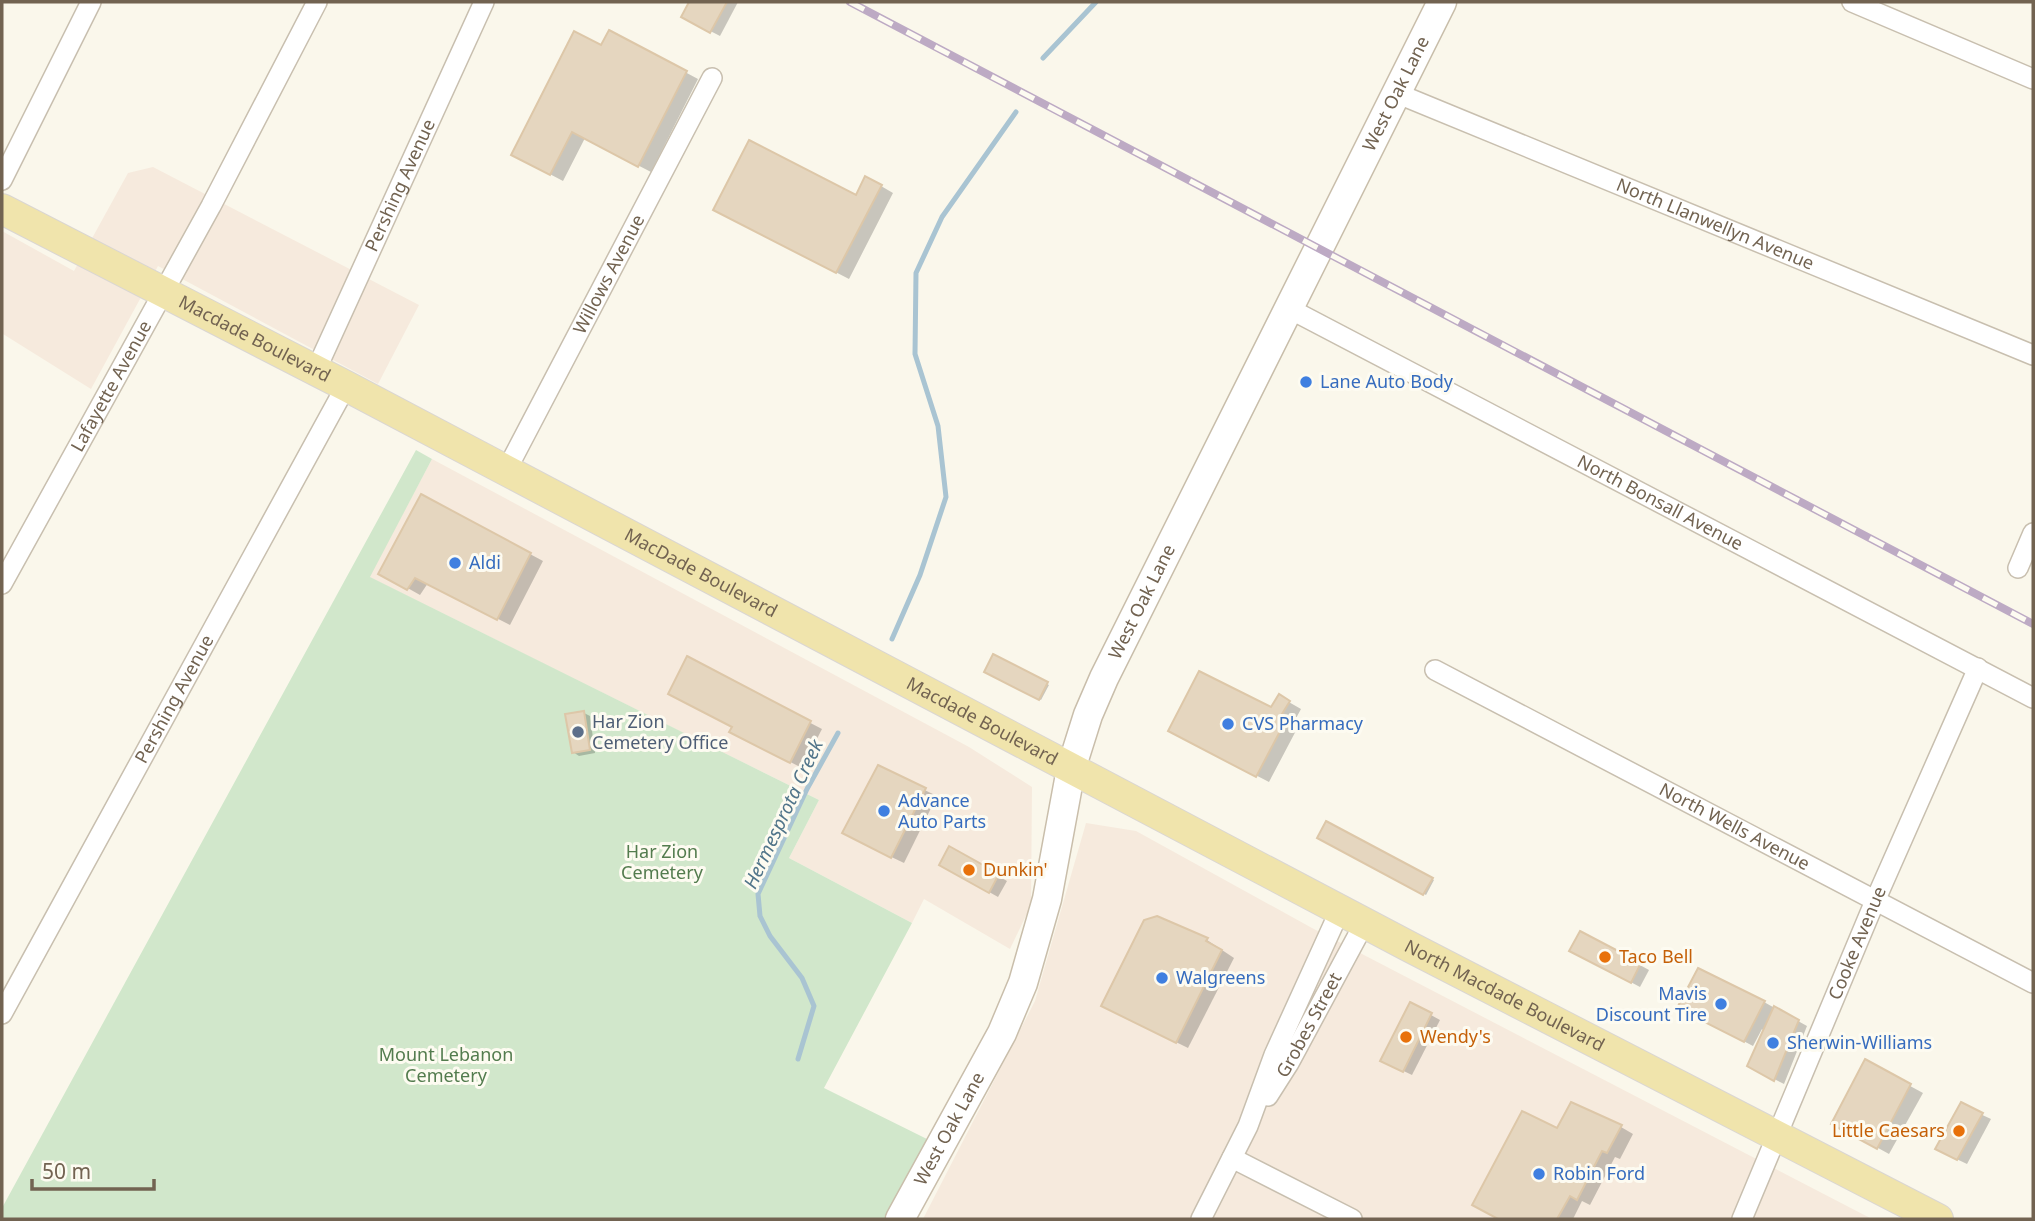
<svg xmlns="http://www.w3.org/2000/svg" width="2035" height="1221" viewBox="0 0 2035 1221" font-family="'Noto Sans',sans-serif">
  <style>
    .commercial { fill: #f6eadd }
    .green { fill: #d1e7cb }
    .shadow { fill: #0003 }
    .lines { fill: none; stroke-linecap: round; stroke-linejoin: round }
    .stream { stroke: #a9c4d2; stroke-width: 5 }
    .building { fill: #e5d6bf; stroke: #ddc7a8; stroke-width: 2 }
    .street-casing { stroke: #c8bfaf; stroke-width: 22 }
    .secondary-casing { stroke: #c9beab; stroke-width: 31 }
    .primary-casing { stroke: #dad6d2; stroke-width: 32 }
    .street { stroke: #fff; stroke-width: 19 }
    .secondary { stroke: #fff; stroke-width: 28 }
    .primary { stroke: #f0e4ac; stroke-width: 30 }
    .rail-casing { stroke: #bdaac4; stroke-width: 8 }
    .rail { stroke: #fdfbf1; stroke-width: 5; stroke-dasharray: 16; stroke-linecap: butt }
    .shop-dot { fill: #3f7fe0; stroke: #fdfbf1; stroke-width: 2.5 }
    .service-dot { fill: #5c6f8a; stroke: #fdfbf1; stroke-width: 2.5 }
    .food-dot { fill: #e8710a; stroke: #fdfbf1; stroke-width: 2.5 }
    .labels { text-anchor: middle; stroke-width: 6; stroke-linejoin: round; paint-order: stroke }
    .street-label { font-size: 18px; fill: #726351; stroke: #fdfbf1 }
    .shop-label { font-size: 18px; fill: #366cbe; stroke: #fdfbf1; text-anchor: start }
    .service-label { font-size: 18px; fill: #4e5e75; stroke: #fdfbf1; text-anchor: start }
    .park-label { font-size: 18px; fill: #537c4e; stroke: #fdfbf1 }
    .food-label { font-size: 18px; fill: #c56008; stroke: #fdfbf1; text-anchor: start }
    .water-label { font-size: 19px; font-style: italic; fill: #51758a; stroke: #fdfbf1 }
  </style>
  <rect width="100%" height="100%" fill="#faf7eb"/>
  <g class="commercial">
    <path d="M153,167L419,305L378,384L158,266L91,389L3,334L2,231L74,271L128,173Z"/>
    <path d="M432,459L969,747L1032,787L1031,905L1010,949L924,899L912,923L789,858L819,800L369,577Z"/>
    <path d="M1086,823L1136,831L1312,928L1872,1219H923L1035,1001Z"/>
  </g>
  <path class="green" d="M416,450L432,459L370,577L819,800L789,858L912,923L824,1088L931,1141L890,1219H2V1208Z"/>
  <g class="shadow">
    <path d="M691,2H738L720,36L683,17Z"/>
    <path d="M610,32L698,79L651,172L585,138L563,181L525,161Z"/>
    <path d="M881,186L893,193L849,279L727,216L856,197Z"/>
    <path d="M422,496L543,561L510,625L428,583L420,595L381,573Z"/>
    <path d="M994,656L1049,685L1041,700L986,671Z"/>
    <path d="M688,659L822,729L802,768L744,738Z"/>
    <path d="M1280,697L1301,709L1294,722L1299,725L1269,782L1182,737L1272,710Z"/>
    <path d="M584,713L590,716L595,753L579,756L573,752Z"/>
    <path d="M879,768L937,796L904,863L856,840Z"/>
    <path d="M1327,823L1434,880L1426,895L1319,838Z"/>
    <path d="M950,849L1007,881L998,897L941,865Z"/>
    <path d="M1157,917L1207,940L1234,958L1188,1048L1115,1012Z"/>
    <path d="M1581,933L1649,970L1640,987L1580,955Z"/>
    <path d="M1764,1002L1807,1026L1784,1084L1749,1066L1764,1031L1762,1029L1753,1046L1688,1012Z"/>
    <path d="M1411,1004L1440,1020L1412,1075L1391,1065Z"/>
    <path d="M1866,1062L1923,1093L1889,1154L1833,1123Z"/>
    <path d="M1961,1105L1991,1119L1967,1164L1946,1154Z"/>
    <path d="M1621,1127L1633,1134L1620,1159L1615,1157L1590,1205L1582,1201L1573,1219H1501L1474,1204L1557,1130Z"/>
  </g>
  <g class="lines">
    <g class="stream">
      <path d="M1043,58L1096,2"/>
      <path d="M892,639L920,575L946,497L938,426L915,354L916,273L942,217L1016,112"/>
      <path d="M798,1059L814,1006L802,978L770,936L760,916L758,894L807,789L838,733"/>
    </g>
  </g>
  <g class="building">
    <path d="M689,2H727L710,33L681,17Z"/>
    <path d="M609,30L687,71L638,167L572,132L550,175L511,155L574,31L601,45Z"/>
    <path d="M749,140L856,195L865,176L882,185L836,273L713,210Z"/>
    <path d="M421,494L531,553L497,620L415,578L407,590L378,574Z"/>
    <path d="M993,654L1048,682L1039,700L984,672Z"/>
    <path d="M687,656L811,721L790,763L729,732L732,727L668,694Z"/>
    <path d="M1199,671L1271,707L1279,694L1290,701L1282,714L1288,716L1256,777L1168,731Z"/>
    <path d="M584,711L590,750L572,753L565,714Z"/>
    <path d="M878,765L926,788L891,858L842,833Z"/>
    <path d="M1326,821L1433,878L1423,895L1317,838Z"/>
    <path d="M949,846L999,874L989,893L939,865Z"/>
    <path d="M1157,916L1208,938L1206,941L1222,950L1176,1043L1101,1006L1144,920Z"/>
    <path d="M1580,931L1641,963L1631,983L1569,951Z"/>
    <path d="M1698,968L1765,1001L1744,1042L1677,1008Z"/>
    <path d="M1410,1002L1432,1013L1403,1072L1380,1061Z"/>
    <path d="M1774,1006L1799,1020L1774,1081L1747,1066Z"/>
    <path d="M1865,1059L1911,1084L1877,1149L1831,1124Z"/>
    <path d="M1571,1102L1622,1125L1607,1153L1602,1151L1577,1200L1570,1196L1557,1219H1498L1472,1205L1522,1111L1557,1128Z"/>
    <path d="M1961,1102L1983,1113L1957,1160L1935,1149Z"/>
  </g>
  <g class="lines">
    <g class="street-casing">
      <g id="street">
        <path d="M1852,2L2033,79"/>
        <path id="s1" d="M1396,93L2033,355"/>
        <path d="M2,180L91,2"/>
        <path id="s2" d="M1288,308L2033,698"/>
        <path id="s3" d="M316,370L484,2"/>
        <path id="s4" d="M506,471L712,78"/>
        <path d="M2018,568L2033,533"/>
        <path id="s5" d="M2,584L211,206L317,2"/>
        <path id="s6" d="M1435,670L2033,983"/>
        <path id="s7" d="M2,1014L346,386"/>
        <path id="s8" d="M1268,1096L1289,1063L1365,922"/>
        <path d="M1232,1158L1352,1219"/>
        <path d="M1201,1219L1248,1126L1274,1055L1340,910"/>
        <path id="s9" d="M1742,1219L1875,901L1978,668"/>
      </g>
    </g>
    <g class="secondary-casing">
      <g id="secondary">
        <path id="s10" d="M900,1219L1002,1033L1023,983L1047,899L1071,769L1088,715L1104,678L1442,2"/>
      </g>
    </g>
    <g class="primary-casing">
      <g id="primary">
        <path id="s11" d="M2,209L346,386L1410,947L1938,1219"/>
      </g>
    </g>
    <use href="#street" class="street"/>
    <use href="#secondary" class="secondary"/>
    <use href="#primary" class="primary"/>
    <g class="rail-casing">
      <path id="rail" d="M850,2L2033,624"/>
    </g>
    <use href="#rail" class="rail"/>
  </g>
  <g class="shop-dot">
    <circle cx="1306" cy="382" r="7"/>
    <circle cx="455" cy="563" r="7"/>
    <circle cx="1228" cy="724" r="7"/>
    <circle cx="884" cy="811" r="7"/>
    <circle cx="1162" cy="978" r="7"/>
    <circle cx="1721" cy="1004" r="7"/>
    <circle cx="1773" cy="1043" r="7"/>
    <circle cx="1539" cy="1174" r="7"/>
  </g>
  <circle class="service-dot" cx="578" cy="732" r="7"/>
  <g class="food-dot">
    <circle cx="969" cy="870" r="7"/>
    <circle cx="1605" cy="957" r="7"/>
    <circle cx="1406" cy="1037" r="7"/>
    <circle cx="1959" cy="1131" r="7"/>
  </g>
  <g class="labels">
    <g class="street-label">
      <text dy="6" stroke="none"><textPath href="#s10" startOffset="1236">West Oak Lane</textPath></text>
      <text dy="6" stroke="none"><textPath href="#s3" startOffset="203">Pershing Avenue</textPath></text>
      <text dy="6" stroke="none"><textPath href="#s1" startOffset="345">North Llanwellyn Avenue</textPath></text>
      <text dy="6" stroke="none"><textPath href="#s4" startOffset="222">Willows Avenue</textPath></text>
      <text dy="6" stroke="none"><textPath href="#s11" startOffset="284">Macdade Boulevard</textPath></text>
      <text dy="6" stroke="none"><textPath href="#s5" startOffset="226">Lafayette Avenue</textPath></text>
      <text dy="6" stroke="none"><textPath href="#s2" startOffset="420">North Bonsall Avenue</textPath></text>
      <text dy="6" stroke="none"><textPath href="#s11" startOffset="788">MacDade Boulevard</textPath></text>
      <text dy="6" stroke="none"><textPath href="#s10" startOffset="668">West Oak Lane</textPath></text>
      <text dy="6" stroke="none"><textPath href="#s7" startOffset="359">Pershing Avenue</textPath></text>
      <text dy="6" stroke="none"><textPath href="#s11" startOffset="1106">Macdade Boulevard</textPath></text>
      <text dy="6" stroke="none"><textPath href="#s6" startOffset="338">North Wells Avenue</textPath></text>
      <text dy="6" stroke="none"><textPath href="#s9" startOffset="299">Cooke Avenue</textPath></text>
      <text dy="6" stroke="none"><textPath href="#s11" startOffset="1696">North Macdade Boulevard</textPath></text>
      <text dy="6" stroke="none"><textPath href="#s8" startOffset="82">Grobes Street</textPath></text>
      <text dy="6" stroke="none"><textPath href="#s10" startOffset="103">West Oak Lane</textPath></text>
    </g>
    <g class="shop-label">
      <text x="1320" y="388">Lane Auto Body</text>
      <text x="469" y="569">Aldi</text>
      <text x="1242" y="730">CVS Pharmacy</text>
      <text x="898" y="807">Advance<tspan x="898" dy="21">Auto Parts</tspan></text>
      <text x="1176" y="984">Walgreens</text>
      <text x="1707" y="1000" text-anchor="end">Mavis<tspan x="1707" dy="21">Discount Tire</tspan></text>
      <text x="1787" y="1049">Sherwin-Williams</text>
      <text x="1553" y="1180">Robin Ford</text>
    </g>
    <g class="service-label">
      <text x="592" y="728">Har Zion<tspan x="592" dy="21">Cemetery Office</tspan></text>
    </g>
    <g class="park-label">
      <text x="662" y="858">Har Zion<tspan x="662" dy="21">Cemetery</tspan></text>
      <text x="446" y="1061">Mount Lebanon<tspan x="446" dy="21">Cemetery</tspan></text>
    </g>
    <g class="food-label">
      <text x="983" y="876">Dunkin'</text>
      <text x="1619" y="963">Taco Bell</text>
      <text x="1420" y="1043">Wendy's</text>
      <text x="1945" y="1137" text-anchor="end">Little Caesars</text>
    </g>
    <g class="water-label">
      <text transform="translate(783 814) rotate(-65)" y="7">Hermesprota Creek</text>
    </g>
  </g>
  <rect width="2035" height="1221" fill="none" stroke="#726351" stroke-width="7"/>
  <path d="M32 1179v10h122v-10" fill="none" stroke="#726351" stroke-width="3.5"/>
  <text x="42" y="1179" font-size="21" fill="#726351" stroke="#fdfbf1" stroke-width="5" paint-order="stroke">50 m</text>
</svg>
